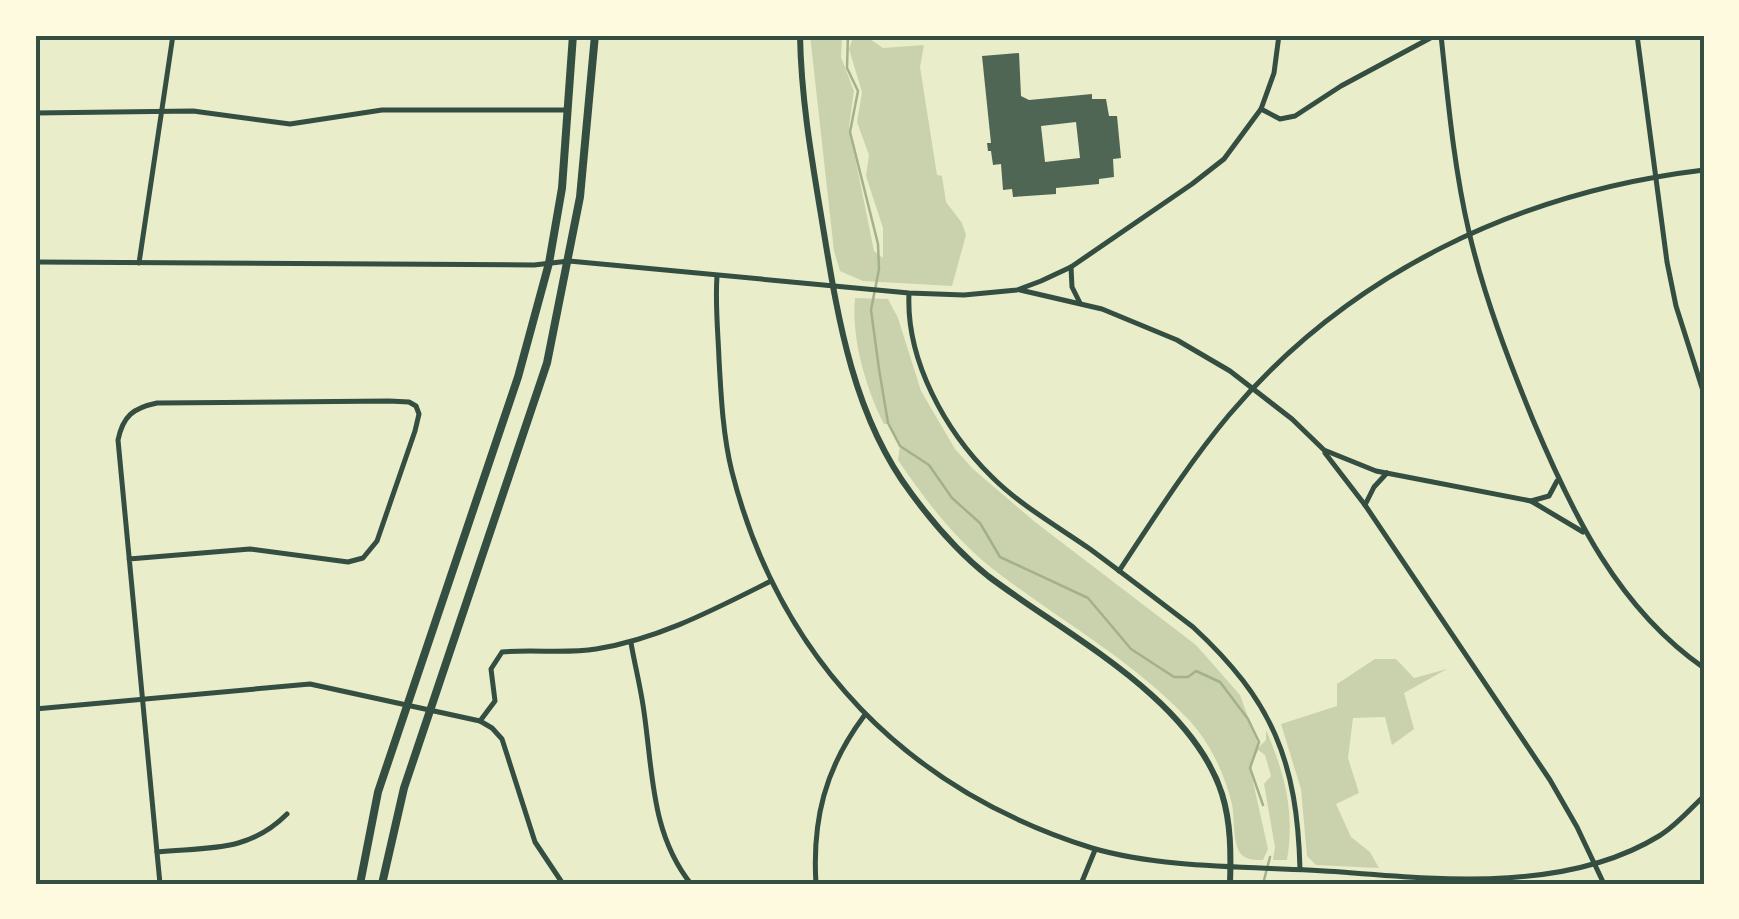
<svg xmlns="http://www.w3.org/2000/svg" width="1739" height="919" viewBox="0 0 1739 919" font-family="Poppins,sans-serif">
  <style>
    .green { fill: #cad2ad }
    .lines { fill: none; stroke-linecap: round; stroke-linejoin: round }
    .stream { stroke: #a3b18a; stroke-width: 2.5 }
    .building { fill: #4f6655; fill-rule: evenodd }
    .minor { stroke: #344e41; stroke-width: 5 }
    .tertiary { stroke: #344e41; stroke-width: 6 }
    .primary { stroke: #344e41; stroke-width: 8 }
    .neatline { fill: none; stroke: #344e41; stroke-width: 4 }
  </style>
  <rect width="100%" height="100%" fill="#e9edc9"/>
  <g class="green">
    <path d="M810,35H846L842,37L841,57L854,91L849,127L874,251L883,258V228L866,176L869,155L857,122L862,92L849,49L854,35H864L883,48L924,45L920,67L937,175L942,176L946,202L962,223L966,235L952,286L863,281L840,271L834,251Z"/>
    <path d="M855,298L888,299L898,318L921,391L955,449L973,469L1035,522L1196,645L1240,695L1259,747L1266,740V730C1285,774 1295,813 1287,860H1273L1275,847L1264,784L1271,776L1265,755L1258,750L1250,768L1268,849L1263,860C1256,860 1247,860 1242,855C1232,846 1235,817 1232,804C1224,772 1209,740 1186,717C1131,659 1056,618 993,569C955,539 925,500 898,460L900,446L888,424H884C866,389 851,338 855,298Z"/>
    <path d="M1375,659H1396L1414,678L1447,669L1404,693L1414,729L1392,745L1385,717L1353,718L1348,758L1359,793L1336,804L1351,837L1370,852L1379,868L1316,865L1307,856L1301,789L1281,724L1337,706V684Z"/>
  </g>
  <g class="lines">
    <g class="stream">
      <path d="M848,35L847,68L858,91L850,132L878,244L879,269L871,310L879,369L888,423L900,446L929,465L952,498L980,523L1000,557L1088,598L1131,649L1174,677H1188L1196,671L1220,682L1248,719L1259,742L1250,768L1263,805"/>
      <path d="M1263,884L1270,857"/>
    </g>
  </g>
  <path class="building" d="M1019,53L1021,96L1029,100L1092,94V99H1106L1109,116H1117L1121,158L1113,159L1114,177L1099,179V184L1056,188V194L1013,197L1012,189L1003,190L1001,164L993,165L991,151H988L987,143H991L982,56ZM1076,122L1080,158L1045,162L1041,126Z"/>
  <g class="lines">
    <g class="minor">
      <path d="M1441,35C1448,101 1454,168 1469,232C1484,296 1508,359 1533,420C1573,515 1618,608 1704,668"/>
      <path d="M1637,35L1667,262L1676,306L1704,394"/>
      <path d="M1261,109L1280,119L1295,116L1341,86L1436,35"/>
      <path d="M35,113L193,111L290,124L382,110H568"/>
      <path d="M35,262L534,265L569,261L909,293L964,295L1017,290L1041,281L1071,267L1192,184L1224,159L1261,109L1274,73L1279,35"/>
      <path d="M139,263L173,35"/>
      <path d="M1071,267L1072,287L1080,303"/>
      <path d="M717,276C715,304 718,332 719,359C721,396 723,436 732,472C780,660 907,790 1092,848C1166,870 1263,866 1341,872C1442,880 1568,892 1659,836C1676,826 1690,809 1704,796"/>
      <path d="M1020,290L1102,309L1177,340L1230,371L1292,419L1324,450L1376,471L1531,501L1583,532"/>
      <path d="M909,294C906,360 945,431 992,477C1020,505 1057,526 1090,549C1125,575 1159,601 1193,627C1273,701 1297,761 1300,869"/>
      <path d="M1325,453L1365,505L1550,780L1577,827L1604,884"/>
      <path d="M1531,501L1549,496L1557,481"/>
      <path d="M1365,505L1374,487L1387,473"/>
      <path d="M129,559L250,549L348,562L363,558L377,541L415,431L419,414L416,406L409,402L389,401L157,403C133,408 123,416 118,440L160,884"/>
      <path d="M1119,571C1154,518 1188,464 1229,415C1350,272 1520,192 1704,170"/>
      <path d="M631,643C635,666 641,689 644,712C653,773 651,834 691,884"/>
      <path d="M35,709L310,684L480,721L492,728L502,739L535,842L563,884"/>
      <path d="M480,721L495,701L491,669L502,652C534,649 565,654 596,649C659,639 715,609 771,581"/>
      <path d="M157,852C208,847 248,853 287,814"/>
      <path d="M816,884C812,820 825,768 864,716"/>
      <path d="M1081,884L1095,850"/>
    </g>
    <path class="tertiary" d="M800,35C801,96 811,155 821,215C837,312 851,413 911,493C933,523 959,553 988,576C1066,635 1191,697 1222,794C1231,823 1231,854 1230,884"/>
    <g class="primary">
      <path d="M360,884L378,792L518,377L549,263L562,188L573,35"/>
      <path d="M382,884L404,788L547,363L580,197L595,35"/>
    </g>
  </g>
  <rect width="1739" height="919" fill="none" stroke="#fefae0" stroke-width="75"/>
  <rect x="38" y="38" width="1664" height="844" class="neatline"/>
</svg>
